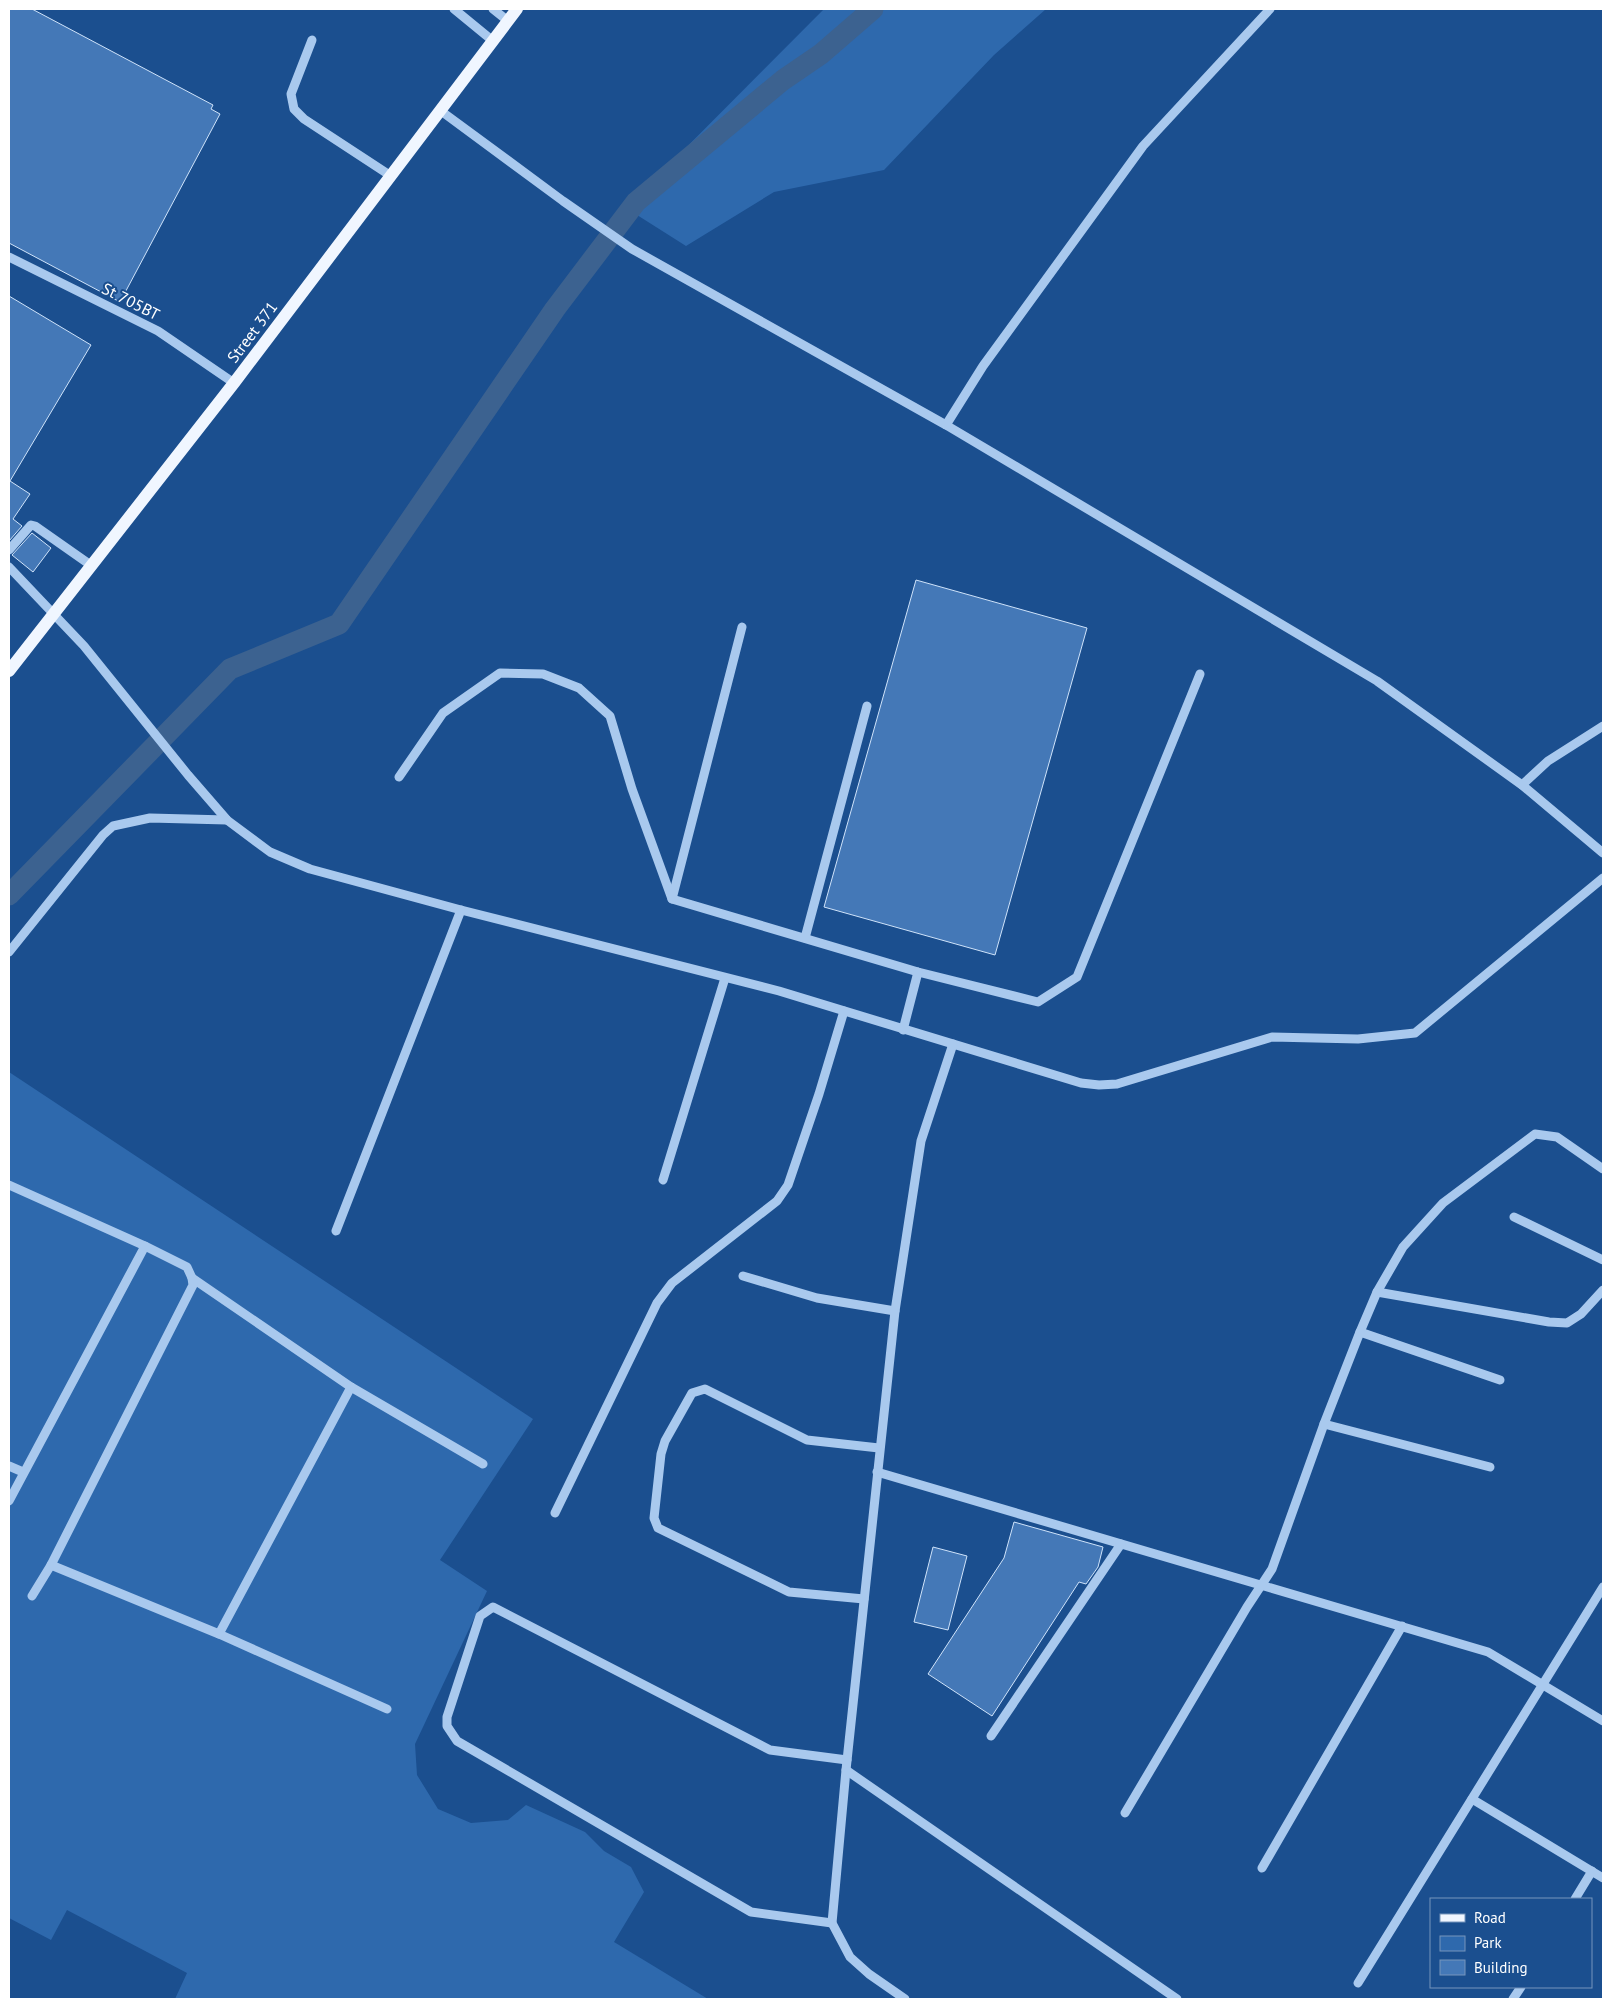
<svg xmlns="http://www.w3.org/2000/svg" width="1612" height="2008" viewBox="0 0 1612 2008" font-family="'PT Sans',sans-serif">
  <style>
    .green { fill: #2e69ad }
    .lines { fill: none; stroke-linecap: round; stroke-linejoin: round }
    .canal { stroke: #3c6290; stroke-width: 21 }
    .building { fill: #4478b7; stroke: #cfe3fa }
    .minor { stroke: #a9c9ee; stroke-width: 9 }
    .major { stroke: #f0f6ff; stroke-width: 12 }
    .labels { text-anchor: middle; stroke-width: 4; stroke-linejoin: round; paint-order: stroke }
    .street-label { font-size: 16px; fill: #fff; stroke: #1b4f8f }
  </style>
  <rect width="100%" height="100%" fill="#1b4f8f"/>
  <g class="green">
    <path d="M824,9H1046L994,55L884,170L774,192L686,246L626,208Z"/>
    <path d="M9,1072L533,1419L440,1560L487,1591L415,1744L417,1775L438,1809L471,1823L508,1820L526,1805L585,1832L604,1851L631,1867L644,1892L614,1942L708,1999H175L187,1973L67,1910L51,1940L9,1918Z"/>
  </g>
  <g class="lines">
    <path class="canal" d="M9,895L230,669L339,624L555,309L636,202L783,80L821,54L873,9"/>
  </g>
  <g class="building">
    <path d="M9,9H32L213,105L211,109L220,114L120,302L9,243Z"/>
    <path d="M9,296L91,345L10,481L30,494L13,519L22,526L9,541Z"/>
    <path d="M32,533L51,548L33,572L12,555Z"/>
    <path d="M916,580L1087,628L995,955L824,907Z"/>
    <path d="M1014,1522L1103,1547L1098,1567L1086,1584L1079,1582L992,1716L928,1674L1004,1558Z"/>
    <path d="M933,1547L967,1556L948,1630L914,1622Z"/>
  </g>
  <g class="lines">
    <g class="minor">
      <path d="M454,9L493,41"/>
      <path d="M493,9L508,21"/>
      <path d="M312,40L291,94L294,109L304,119L391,176"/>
      <path d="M441,111L563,201L632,249L946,425L1377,681L1522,785L1603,853"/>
      <path d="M9,257L158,331L234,383"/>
      <path d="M946,425L983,366L1143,146L1270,9"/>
      <path d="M9,550L31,525L35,526L92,566"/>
      <path d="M9,567L84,646L188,775L227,820L270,852L310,869L461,910L779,991L1081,1083L1099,1085L1117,1084L1272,1037L1358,1039L1415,1033L1603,878"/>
      <path d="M399,777L443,713L500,673L543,674L579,688L610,716L632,789L672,899L918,972L1038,1002L1077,977L1200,674"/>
      <path d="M1522,785L1548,761L1603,726"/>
      <path d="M672,899L742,627"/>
      <path d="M805,938L867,706"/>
      <path d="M9,952L103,835L113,826L150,818L227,820"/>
      <path d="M903,1030L918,972"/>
      <path d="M663,1180L725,978"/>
      <path d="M9,1185L145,1246L9,1501"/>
      <path d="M1514,1217L1603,1260"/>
      <path d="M336,1231L461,910"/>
      <path d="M743,1276L817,1298L895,1311"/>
      <path d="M192,1278L351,1387L483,1464"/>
      <path d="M1377,1292L1549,1322L1567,1323L1581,1314L1603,1290"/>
      <path d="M1360,1332L1500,1380"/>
      <path d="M351,1387L219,1634L387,1709"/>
      <path d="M1324,1424L1490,1467"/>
      <path d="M9,1466L23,1472"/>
      <path d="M877,1472L1488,1652L1603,1721"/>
      <path d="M555,1513L657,1303L672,1283L777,1201L788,1185L819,1094L844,1011"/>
      <path d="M51,1565L219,1634"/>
      <path d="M32,1596L51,1565L193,1285L192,1278L187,1267L145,1246"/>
      <path d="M864,1599L789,1592L658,1528L654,1518L661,1454L665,1441L692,1393L705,1389L807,1440L879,1448"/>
      <path d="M991,1736L1121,1544"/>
      <path d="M846,1770L1177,1999"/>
      <path d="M1472,1799L1603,1878"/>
      <path d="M1125,1813L1247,1607L1272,1569L1324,1424L1360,1332L1377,1292L1403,1247L1443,1203L1535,1134L1557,1137L1603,1169"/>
      <path d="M1262,1868L1402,1626"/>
      <path d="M1575,1899L1592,1871"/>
      <path d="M832,1923L751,1912L457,1741L447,1726V1717L480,1616L493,1607L770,1750L847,1760"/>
      <path d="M1358,1983L1603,1587"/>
      <path d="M905,1999L869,1974L850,1957L832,1923L846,1770L895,1311L921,1141L953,1044"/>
      <path d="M1513,1999L1521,1987"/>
    </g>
    <path class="major" d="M9,671L234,383L517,9"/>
  </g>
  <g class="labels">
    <g class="street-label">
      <text transform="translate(131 301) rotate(27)" y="6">St 705BT</text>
      <text transform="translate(252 332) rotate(-53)" y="6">Street 371</text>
    </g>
  </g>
  <rect width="1612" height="2008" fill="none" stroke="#ffffff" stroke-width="20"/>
  <rect x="1430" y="1898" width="162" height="90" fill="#1b4f8f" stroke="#7695bc"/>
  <rect x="1440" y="1914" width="25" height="8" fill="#f0f6ff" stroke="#7695bc"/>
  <text x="1474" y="1923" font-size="15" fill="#ffffff">Road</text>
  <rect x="1440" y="1936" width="25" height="15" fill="#2e69ad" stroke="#7695bc"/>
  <text x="1474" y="1948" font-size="15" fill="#ffffff">Park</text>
  <rect x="1440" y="1960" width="25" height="15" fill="#4478b7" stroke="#7695bc"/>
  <text x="1474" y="1973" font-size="15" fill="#ffffff">Building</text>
</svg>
